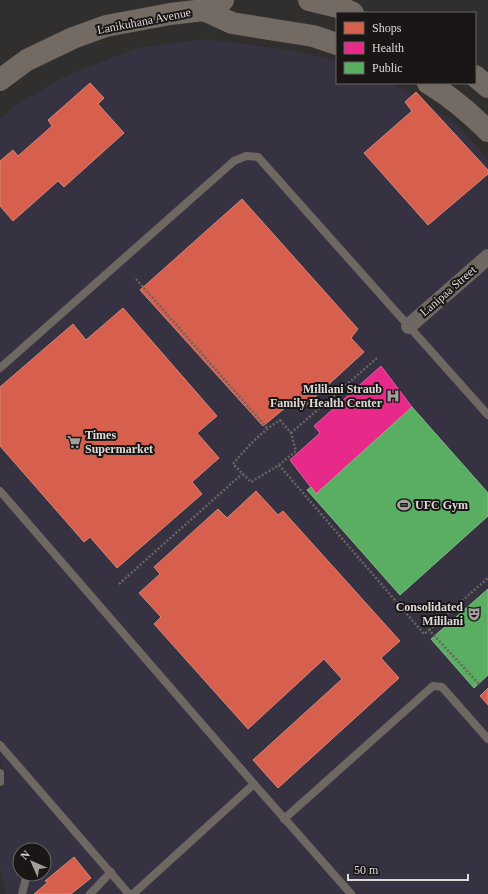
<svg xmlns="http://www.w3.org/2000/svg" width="488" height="894" viewBox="0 0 488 894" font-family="Georgia,serif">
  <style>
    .commercial { fill: #373241; fill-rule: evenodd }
    .shops { fill: #d6604d; stroke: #d88577 }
    .health { fill: #e7298a; stroke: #e45ea2 }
    .public { fill: #5aae61; stroke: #82bb85 }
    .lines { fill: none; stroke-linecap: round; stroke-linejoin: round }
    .path { stroke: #696460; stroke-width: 2.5; stroke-dasharray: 2 2; stroke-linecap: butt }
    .lane { stroke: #6f6762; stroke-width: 8 }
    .street { stroke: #6f6762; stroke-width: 16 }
    .secondary { stroke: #726a63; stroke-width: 22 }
    .labels { text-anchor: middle; stroke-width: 4; stroke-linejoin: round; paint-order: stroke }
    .street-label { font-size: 12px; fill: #dedad9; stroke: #191615 }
    .poi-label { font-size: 12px; font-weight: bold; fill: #dedad9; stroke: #191615; text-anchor: end }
  </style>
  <rect width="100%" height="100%" fill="#312f2d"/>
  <path class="commercial" d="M207,39L295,51L337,61V83H388L400,88L455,122L488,160V894H6L0,868V791L4,772L0,762V119L13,107L66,76L137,48ZM20,850H44V874H20Z"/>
  <g class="shops">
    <path d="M90,83L104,98L98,104L124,133L64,187L58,181L13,221L0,206V161L13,150L18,156L52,126L48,120Z"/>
    <path d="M416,92L488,170V174L428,225L364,153L412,111L405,102Z"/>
    <path d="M242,199L358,329L351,338L364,352L304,407L296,399L263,426L140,290Z"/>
    <path d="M123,308L217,416L197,433L219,458L192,482L202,494L117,568L90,537L84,542L0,446V387L73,324L86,340Z"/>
    <path d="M256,491L278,515L283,511L400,641L381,658L399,678L278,788L253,760L342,679L324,659L248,729L154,624L161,617L139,593L160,574L154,567L218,509L227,518Z"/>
    <path d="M488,688V705L480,696Z"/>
    <path d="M74,857L91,878L71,894H34L48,882L45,881Z"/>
  </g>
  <path class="health" d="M381,366L412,407L316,494L290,460L320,433L314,426Z"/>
  <g class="public">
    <path d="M412,407L488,493V516L400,595L307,490L311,487L316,494Z"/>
    <path d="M488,589V675L474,688L431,639Z"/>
  </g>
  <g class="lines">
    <g class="path">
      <path d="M136,279L267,428"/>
      <path d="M280,420L291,433L296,451L279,465L251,482L233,464C247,447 261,432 280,420Z"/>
      <path d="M291,433L377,358"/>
      <path d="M279,465L424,634L429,630L479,684"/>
      <path d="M119,584L242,474"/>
      <path d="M429,630L488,578"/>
    </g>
    <g class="lane">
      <path d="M0,368L234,161L246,156L258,157L488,415"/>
      <path d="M0,491L254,784L351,894"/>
      <path d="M0,745L129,894"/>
      <path d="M0,773V782"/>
      <path d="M284,819L433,686L442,687L488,739"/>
      <path d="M22,894L27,874"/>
      <path d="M90,894L111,872"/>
      <path d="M133,894L254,784"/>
    </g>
    <path class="street" d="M409,326L488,257"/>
    <g class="secondary">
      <path d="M309,0L342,8L353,13"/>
      <path d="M204,10L232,23L313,36L337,44"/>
      <path d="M475,76L488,87"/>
      <path d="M0,80L27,60L73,38L106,26L170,14L204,10L223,0"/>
      <path d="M428,83C450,96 469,112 488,131"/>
    </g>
  </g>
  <defs>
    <g id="hospital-bare" transform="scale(1.08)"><path d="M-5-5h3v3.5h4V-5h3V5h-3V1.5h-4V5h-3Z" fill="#a19e9d" stroke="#191615" stroke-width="2.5" paint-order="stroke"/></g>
    <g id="supermarket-bare" transform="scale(1.08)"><path d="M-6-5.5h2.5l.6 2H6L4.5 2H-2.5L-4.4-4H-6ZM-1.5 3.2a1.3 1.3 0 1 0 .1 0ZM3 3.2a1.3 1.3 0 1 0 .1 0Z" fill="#a19e9d" stroke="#191615" stroke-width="2.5" paint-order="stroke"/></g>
    <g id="stadium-bare" transform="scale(1.08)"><path d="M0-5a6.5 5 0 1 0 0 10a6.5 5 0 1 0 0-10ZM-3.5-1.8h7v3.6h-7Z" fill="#a19e9d" stroke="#191615" stroke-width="2.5" paint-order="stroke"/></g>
    <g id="theatre-bare" transform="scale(1.08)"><path d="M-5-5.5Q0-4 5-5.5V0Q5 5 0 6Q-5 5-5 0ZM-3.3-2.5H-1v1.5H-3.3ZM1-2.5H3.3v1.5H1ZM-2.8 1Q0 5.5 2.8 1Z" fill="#a19e9d" stroke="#191615" stroke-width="2.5" paint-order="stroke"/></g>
  </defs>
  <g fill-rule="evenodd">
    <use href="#hospital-bare" x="393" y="396"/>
    <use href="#supermarket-bare" x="74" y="442"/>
    <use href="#stadium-bare" x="404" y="505"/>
    <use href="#theatre-bare" x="474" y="614"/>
  </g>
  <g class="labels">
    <g class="street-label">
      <text transform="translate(144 21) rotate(-11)" y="4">Lanikuhana Avenue</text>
      <text transform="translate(448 291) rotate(-41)" y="4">Lanipaa Street</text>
    </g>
    <g class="poi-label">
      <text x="382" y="393">Mililani Straub<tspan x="382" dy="14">Family Health Center</tspan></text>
      <text x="85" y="439" text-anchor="start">Times<tspan x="85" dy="14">Supermarket</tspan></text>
      <text x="415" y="509" text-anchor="start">UFC Gym</text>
      <text x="463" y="611">Consolidated<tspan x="463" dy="14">Mililani</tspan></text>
    </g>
  </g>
  <rect x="336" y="12" width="140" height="72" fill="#191615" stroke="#686463"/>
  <rect x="344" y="22" width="20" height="12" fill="#d6604d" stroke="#686463"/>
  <text x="372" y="32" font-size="12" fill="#dedad9">Shops</text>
  <rect x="344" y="42" width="20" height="12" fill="#e7298a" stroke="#686463"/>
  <text x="372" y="52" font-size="12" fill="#dedad9">Health</text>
  <rect x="344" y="62" width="20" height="12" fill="#5aae61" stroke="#686463"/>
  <text x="372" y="72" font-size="12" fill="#dedad9">Public</text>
  <g transform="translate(32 862) rotate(315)"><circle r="19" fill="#191615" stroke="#686463"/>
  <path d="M0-3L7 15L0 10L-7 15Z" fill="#a19e9d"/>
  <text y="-6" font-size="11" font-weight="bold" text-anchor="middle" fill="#dedad9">N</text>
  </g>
  <path d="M348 874v6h120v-6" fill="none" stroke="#dedad9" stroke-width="2"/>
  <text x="354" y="874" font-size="12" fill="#dedad9" stroke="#191615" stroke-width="3" paint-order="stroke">50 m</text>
</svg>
